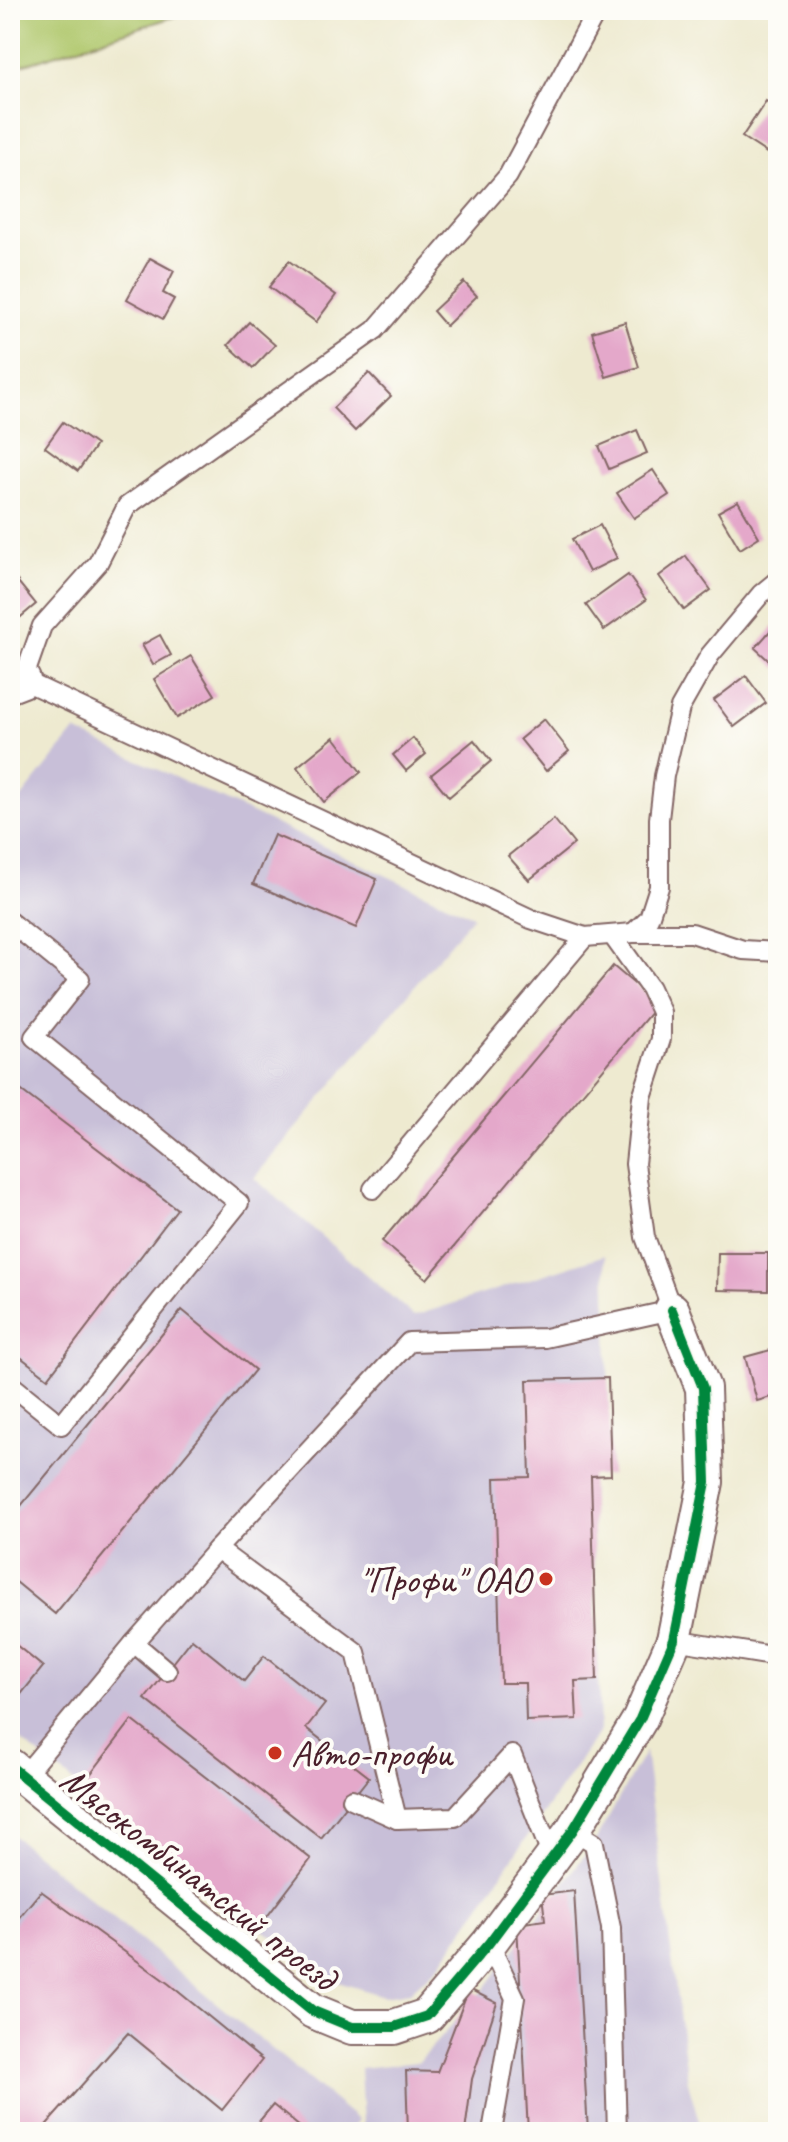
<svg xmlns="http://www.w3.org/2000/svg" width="788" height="2142" viewBox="0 0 788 2142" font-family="Caveat,sans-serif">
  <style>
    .industrial { fill: #c8bfd8 }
    .green { fill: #b0c86d; stroke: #7d744c; stroke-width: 2 }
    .building { fill: #e4a8ca }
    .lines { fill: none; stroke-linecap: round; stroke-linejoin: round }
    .lane-casing { stroke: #836665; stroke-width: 22 }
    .street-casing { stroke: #836665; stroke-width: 38 }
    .lane { stroke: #fff; stroke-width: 18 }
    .street { stroke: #fff; stroke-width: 34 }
    .cycleway-casing { stroke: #fdfcf7; stroke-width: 15 }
    .cycleway { stroke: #00873e; stroke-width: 10 }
    .poi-dot { fill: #c8321e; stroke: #fdfcf7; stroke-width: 3 }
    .labels { text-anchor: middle; stroke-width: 8; stroke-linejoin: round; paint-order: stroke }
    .poi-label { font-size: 38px; fill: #4a1f2b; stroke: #fdfcf7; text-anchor: end }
    .street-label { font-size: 38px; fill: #4a1f2b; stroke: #fdfcf7 }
  </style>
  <rect width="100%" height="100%" fill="#fdfcf7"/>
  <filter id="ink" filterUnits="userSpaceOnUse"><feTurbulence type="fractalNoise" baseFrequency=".0125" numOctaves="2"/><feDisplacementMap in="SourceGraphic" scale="16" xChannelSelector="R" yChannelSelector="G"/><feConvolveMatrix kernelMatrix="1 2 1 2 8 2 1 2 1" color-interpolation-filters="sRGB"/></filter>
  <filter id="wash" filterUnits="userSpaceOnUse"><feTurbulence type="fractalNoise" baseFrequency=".006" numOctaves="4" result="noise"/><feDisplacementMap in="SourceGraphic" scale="32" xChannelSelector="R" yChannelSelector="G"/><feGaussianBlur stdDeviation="1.8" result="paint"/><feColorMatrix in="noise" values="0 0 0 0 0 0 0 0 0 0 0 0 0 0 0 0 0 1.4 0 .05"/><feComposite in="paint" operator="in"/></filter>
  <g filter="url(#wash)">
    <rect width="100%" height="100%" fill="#eeead0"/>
    <g class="industrial">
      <path d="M75,731L473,916L254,1178L414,1316L605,1255L611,1475L591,1476L600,1730L439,1966L410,1992L383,1996L338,1982L259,1927L10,1732V812Z"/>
      <path d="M645,1751L688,2082L702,2132H357L363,2124L360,2068L418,2062L482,1992L594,1843Z"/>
      <path d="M10,1833L358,2120L349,2132H10Z"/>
    </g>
    <path class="green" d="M10,10H195L10,69Z"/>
    <g id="blocks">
      <g class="building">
        <path d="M766,101L778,109V149L773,157L742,137Z"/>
        <path d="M150,258L174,271L163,293L174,299L163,319L127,299Z"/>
        <path d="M289,261L336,295L316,322L269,287Z"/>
        <path d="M464,282L477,296L446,326L433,311Z"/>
        <path d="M249,322L275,345L253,368L228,345Z"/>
        <path d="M625,322L639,367L606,377L592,332Z"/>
        <path d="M369,373L391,396L355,431L333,408Z"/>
        <path d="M63,422L96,445L78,471L45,447Z"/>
        <path d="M637,430L647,453L609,469L599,446Z"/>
        <path d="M653,470L669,495L634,518L617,493Z"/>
        <path d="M738,501L759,537L740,549L718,512Z"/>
        <path d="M600,525L617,558L589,572L572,539Z"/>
        <path d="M686,556L711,590L684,610L659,576Z"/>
        <path d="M10,572L36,604L10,626Z"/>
        <path d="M628,575L646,600L604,630L586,605Z"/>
        <path d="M778,622V669L755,648Z"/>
        <path d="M160,635L171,655L153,665L142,645Z"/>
        <path d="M191,656L215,695L177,718L154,679Z"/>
        <path d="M746,676L766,703L734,727L714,700Z"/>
        <path d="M544,719L569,751L546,771L520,739Z"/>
        <path d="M334,737L361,772L324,802L297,767Z"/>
        <path d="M413,738L426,754L406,771L393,755Z"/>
        <path d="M474,740L491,761L449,797L431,775Z"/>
        <path d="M554,819L574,844L529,880L508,856Z"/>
        <path d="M274,835L377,879L356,928L253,884Z"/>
        <path d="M613,966L658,1004L427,1279L382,1241Z"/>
        <path d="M10,1082L177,1209L48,1378L10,1349Z"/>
        <path d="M718,1253H768V1291L717,1290Z"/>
        <path d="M182,1310L255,1370L55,1614L10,1577V1519Z"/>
        <path d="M778,1348V1395L757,1401L745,1357Z"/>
        <path d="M608,1378L611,1475L591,1476L597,1680L575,1681L577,1719L526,1721L525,1683H501L495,1478L530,1477L527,1380Z"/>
        <path d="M192,1639L244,1681L264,1656L325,1704L306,1728L369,1777L321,1838L145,1699Z"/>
        <path d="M10,1640L43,1667L10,1708Z"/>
        <path d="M132,1720L311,1859L259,1927L80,1788Z"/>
        <path d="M41,1891L169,1984L262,2060L222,2110L128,2033L40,2132H10V1928Z"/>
        <path d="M574,1891L588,2132H528L517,1924L545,1920L542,1895Z"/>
        <path d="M469,1989L497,2003L472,2079L465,2132H408L406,2071L437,2072Z"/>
        <path d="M273,2105L306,2132H250Z"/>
      </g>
    </g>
  </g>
  <g filter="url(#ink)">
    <use href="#blocks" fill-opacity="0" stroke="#836665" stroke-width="2"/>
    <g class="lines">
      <g class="lane-casing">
        <g id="lane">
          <path d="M597,10L508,176L375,330L127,506L98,563L42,626L23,680L531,919L585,937L633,933H692L743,950L778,952"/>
          <path d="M10,922L80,979L34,1037L239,1203L61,1425L10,1384"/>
          <path d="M633,933L649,918L659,887V819L664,776L680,708L710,655L761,594L778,580"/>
          <path d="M373,1189L585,937"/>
          <path d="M217,1549L409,1342L545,1338L672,1310L645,1237L635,1164L642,1097L661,1039V1012L650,988L612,935"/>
          <path d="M674,1640L778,1657"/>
          <path d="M134,1643L167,1671"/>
          <path d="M23,1777L134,1643L217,1549L356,1652L397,1819"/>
          <path d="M352,1799L397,1819L455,1817L512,1755L552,1857"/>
          <path d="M573,1830L594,1843L611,1928L617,2132"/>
          <path d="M489,1943L515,1998L492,2132"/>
        </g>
      </g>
      <g class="street-casing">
        <g id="street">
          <path d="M10,685L23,680"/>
          <path d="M10,1766L313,2011L352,2027H394L427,2016L489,1943L573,1830L640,1719L674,1640L706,1482L703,1388L672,1310"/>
        </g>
      </g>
      <use href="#lane" class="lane"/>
      <use href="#street" class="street"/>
      <g class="cycleway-casing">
        <path id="cycleway" d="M10,1766L313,2011L352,2027H394L427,2016L489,1943L573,1830L640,1719L674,1640L706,1482L703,1388L672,1310"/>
      </g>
      <use href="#cycleway" class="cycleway"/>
    </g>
  </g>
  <g class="poi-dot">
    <circle cx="546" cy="1579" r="8"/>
    <circle cx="275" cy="1753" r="8"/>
  </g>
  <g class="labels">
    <g class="poi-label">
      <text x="530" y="1592">"Профи" ОАО</text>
      <text x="291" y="1766" text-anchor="start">Авто-профи</text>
    </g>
    <g class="street-label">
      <text transform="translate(199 1878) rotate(38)" y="13">Мясокомбинатский проезд</text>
    </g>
  </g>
  <rect width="788" height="2142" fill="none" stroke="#fdfcf7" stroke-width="40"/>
</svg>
